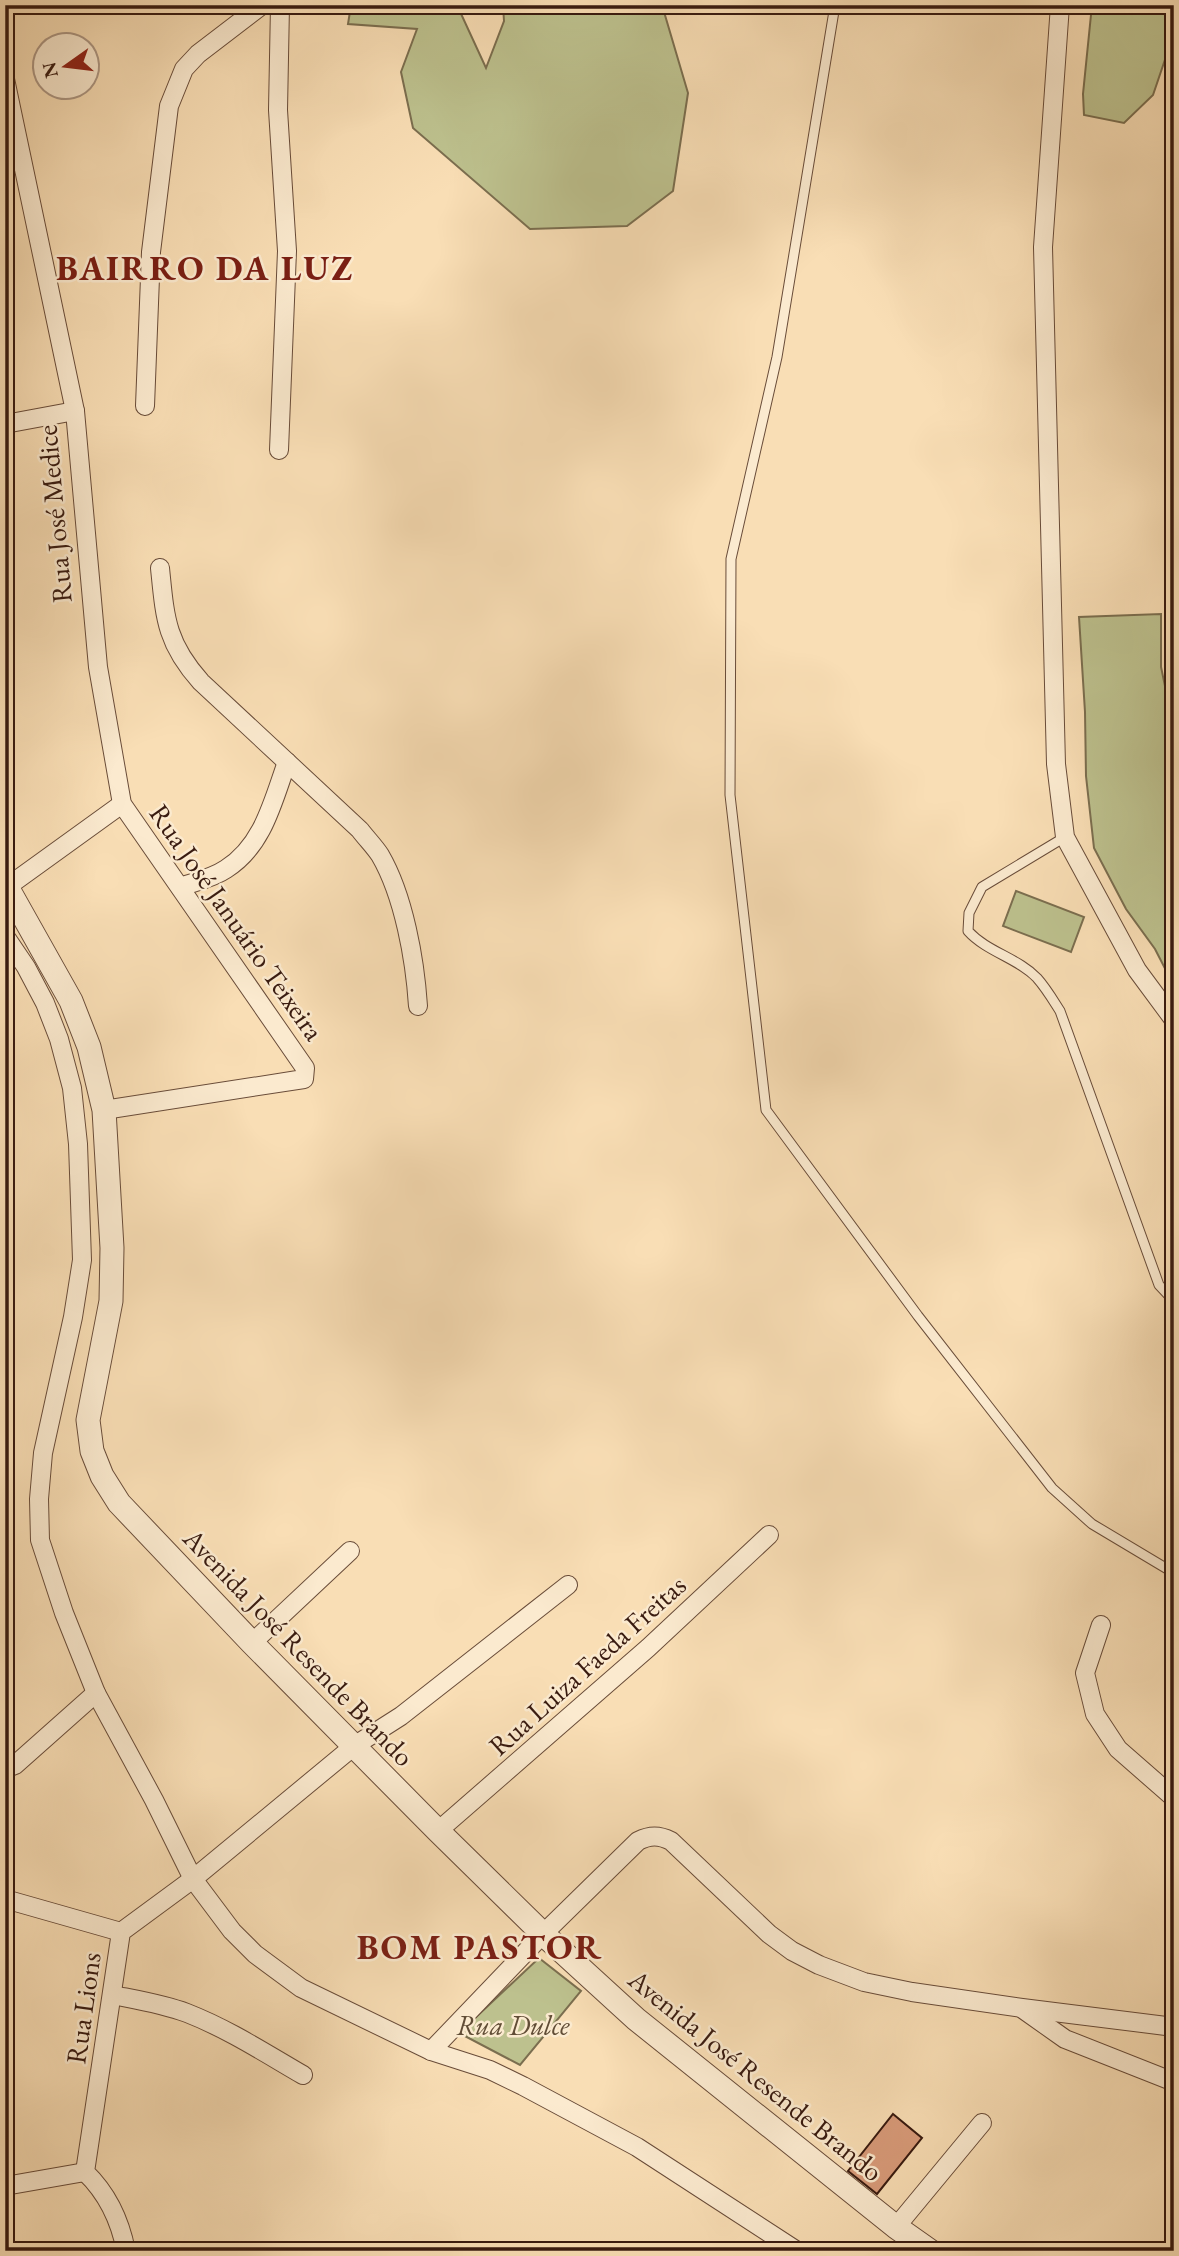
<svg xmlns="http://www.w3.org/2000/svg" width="1179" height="2256" viewBox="0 0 1179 2256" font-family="'EB Garamond',serif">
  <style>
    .green { fill: #bdc18e; stroke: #7b6e4f; stroke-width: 2 }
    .building { fill: #d89b7a; stroke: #391b10; stroke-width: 2 }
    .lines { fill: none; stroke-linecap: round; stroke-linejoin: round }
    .service-casing { stroke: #694c39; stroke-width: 11 }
    .minor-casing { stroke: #694c39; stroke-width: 20 }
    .tertiary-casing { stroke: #694c39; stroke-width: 25 }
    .service { stroke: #fbeacf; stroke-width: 9 }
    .minor { stroke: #fbeacf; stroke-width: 18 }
    .tertiary { stroke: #fbeacf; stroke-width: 23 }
    .labels { text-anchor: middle; stroke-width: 5; stroke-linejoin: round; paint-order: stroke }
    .street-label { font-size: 28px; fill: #391b10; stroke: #fbeacf }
    .park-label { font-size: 28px; font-style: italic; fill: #614d36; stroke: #fbeacf }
    .district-label { font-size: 35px; font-weight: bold; letter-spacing: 2px; fill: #7a1f14; stroke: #fbeacf }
  </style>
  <rect width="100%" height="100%" fill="#f9deb5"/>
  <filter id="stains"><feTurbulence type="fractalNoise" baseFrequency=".00286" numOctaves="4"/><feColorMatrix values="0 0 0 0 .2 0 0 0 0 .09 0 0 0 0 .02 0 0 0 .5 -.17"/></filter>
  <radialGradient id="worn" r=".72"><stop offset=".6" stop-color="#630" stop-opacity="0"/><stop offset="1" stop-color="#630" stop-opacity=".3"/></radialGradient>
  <g class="green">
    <path d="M351,5H457L486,68L504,21L503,5H662L688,93L673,191L627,226L530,229L413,128L401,72L417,29L348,24Z"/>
    <path d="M1092,5H1174V33L1153,95L1124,123L1084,115L1083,94Z"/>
    <path d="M1161,614V667L1174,729V986L1155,949L1126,909L1094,848L1086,776L1085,712L1079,617Z"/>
    <path d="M1016,891L1084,917L1071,952L1003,926Z"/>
    <path d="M539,1958L581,1991L520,2065L459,2033Z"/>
  </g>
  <path class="building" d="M893,2114L922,2138L877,2194L848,2171Z"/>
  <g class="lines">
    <g class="service-casing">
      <g id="service">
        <path d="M835,5L777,357L731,559L730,795L766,1110L918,1316L1052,1488L1092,1524L1174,1573"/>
        <path d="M1065,837L982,887L969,913L968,931C987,952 1018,958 1037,978C1046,988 1053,1000 1060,1011L1159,1285L1174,1301"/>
      </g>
    </g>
    <g class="minor-casing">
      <g id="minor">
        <path d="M1060,5L1043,247L1056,764L1065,837L1137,970L1174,1020"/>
        <path d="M5,79L75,411L98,667L122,804L305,1068L304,1079L104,1110"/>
        <path d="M145,406L151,252L169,106L184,69L198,54L262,5"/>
        <path d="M5,424L75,411"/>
        <path d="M279,450L287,251L278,110L280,5"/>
        <path d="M160,568C165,618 166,643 201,682L360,830C366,838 374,846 380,855C404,896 415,960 418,1006"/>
        <path d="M5,878L7,887L122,804"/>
        <path d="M180,887C195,882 213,878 226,869C263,846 273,801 287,762"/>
        <path d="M5,936L26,967L45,1003L59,1039L72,1088L78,1144L82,1260L73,1317L43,1453L39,1499L40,1540L64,1613L96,1693L154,1800L193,1879L232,1931L255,1954L301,1988L431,2051L490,2070L523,2086L637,2147L797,2251"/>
        <path d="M1101,1625L1085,1673L1095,1714L1118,1749L1174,1798"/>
        <path d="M252,1643L350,1551"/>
        <path d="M5,1769L15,1765L96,1693"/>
        <path d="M438,1831L648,1648L769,1535"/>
        <path d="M5,1899L121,1932"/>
        <path d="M113,1995C138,2000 163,2004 187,2013C228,2029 265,2053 303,2075"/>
        <path d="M1024,2010L1065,2039L1174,2082"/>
        <path d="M431,2051L543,1934L638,1841C650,1835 659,1835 671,1841L769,1934L792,1951L819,1965L864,1982L912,1992L1022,2008L1174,2027"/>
        <path d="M5,2186L85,2172"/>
        <path d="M896,2227L982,2123"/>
        <path d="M126,2251C120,2220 108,2194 85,2172L121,1932L193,1879L354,1746L401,1716L568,1585"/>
      </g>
    </g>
    <g class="tertiary-casing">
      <path id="tertiary" d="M5,888L7,887L71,1001L89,1047L104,1110L112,1248L111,1301L88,1420L92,1451L102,1476L119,1503L252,1643L438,1831L543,1934L636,2019L896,2227L930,2251"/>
    </g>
    <use href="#service" class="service"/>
    <use href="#minor" class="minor"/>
    <use href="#tertiary" class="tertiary"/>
  </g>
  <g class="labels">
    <g class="street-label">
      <text transform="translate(54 514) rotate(-95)" y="10">Rua José Medice</text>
      <text transform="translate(237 922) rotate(55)" y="10">Rua José Januário Teixeira</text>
      <text transform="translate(299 1647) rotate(46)" y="10">Avenida José Resende Brando</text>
      <text transform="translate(587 1665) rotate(-42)" y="10">Rua Luiza Faeda Freitas</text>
      <text transform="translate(83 2008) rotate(-82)" y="10">Rua Lions</text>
      <text transform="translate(756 2075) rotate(39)" y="10">Avenida José Resende Brando</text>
    </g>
    <g class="park-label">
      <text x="513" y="2035">Rua Dulce</text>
    </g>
    <g class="district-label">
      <text x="205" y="280">BAIRRO DA LUZ</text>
      <text x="480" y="1959">BOM PASTOR</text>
    </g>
  </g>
  <rect width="1179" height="2256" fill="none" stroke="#f9deb5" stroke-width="28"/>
  <rect x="7" y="7" width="1165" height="2242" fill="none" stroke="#391b10" stroke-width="3.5"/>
  <rect x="14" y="14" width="1151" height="2228" fill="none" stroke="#391b10" stroke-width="2"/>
  <g transform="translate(66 66) rotate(256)"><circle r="33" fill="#fbeacf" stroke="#ad9783" stroke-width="2"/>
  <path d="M0-5L12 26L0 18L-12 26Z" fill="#8f2418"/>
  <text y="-10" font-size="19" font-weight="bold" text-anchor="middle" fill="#391b10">N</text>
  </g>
  <rect width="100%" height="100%" filter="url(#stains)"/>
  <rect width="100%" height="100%" fill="url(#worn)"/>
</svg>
